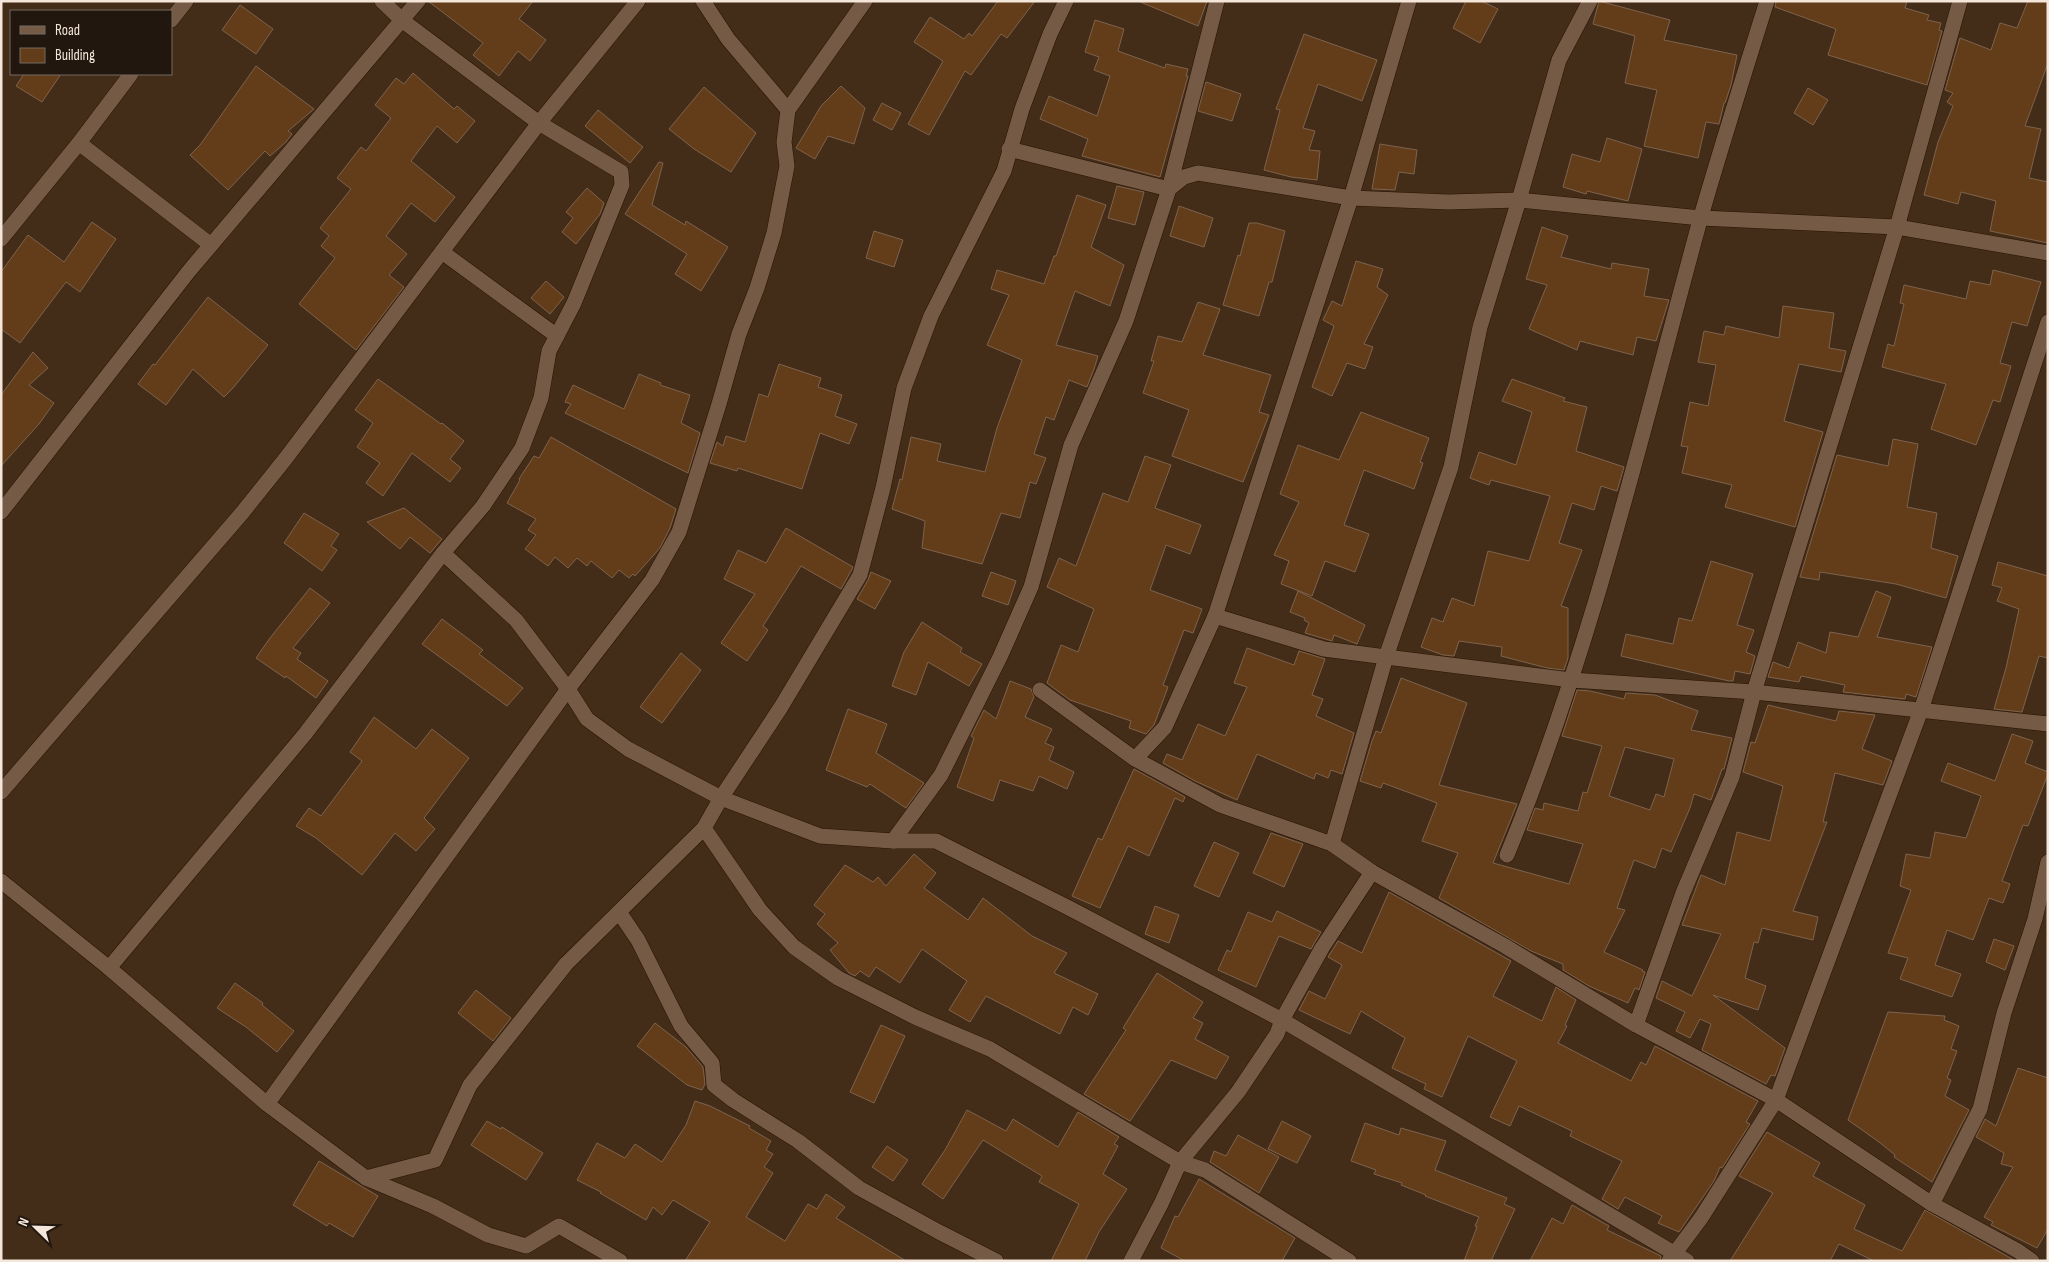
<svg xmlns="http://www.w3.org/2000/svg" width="2049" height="1262" viewBox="0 0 2049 1262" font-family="'Sofia Sans Condensed',sans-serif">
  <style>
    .building { fill: #633d19; stroke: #7d634d; fill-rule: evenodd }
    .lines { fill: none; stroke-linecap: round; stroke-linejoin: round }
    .street-casing { stroke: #281301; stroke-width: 16 }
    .street { stroke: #755b46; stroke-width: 15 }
  </style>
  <rect width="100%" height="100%" fill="#432c18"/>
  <g class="building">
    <path d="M428,1H533L519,19L546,40L530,61L518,51L499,76L473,55L483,43Z"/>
    <path d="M998,1H1035L1007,38L1001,34L971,75L965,71L929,135L908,124L943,61L914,42L930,17L964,39L969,33L972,36Z"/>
    <path d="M1138,1H1207L1198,26Z"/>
    <path d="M1466,1H1481L1498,9L1480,43L1453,28Z"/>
    <path d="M1599,1L1670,20L1664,40L1737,55L1731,85L1725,103H1724L1719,124L1706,122L1698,158L1644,146L1657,90L1625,83L1635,36L1593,24Z"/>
    <path d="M1776,1H1907L1905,8L1929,15L1927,20L1941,23L1939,30L1942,31L1927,85L1828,55L1836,29L1775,7Z"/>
    <path d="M2028,1H2048V63L2025,126L2041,129L2029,178L2048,182V243L1990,231L1996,201L1961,192L1958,204L1924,195L1938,142L1953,106L1947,102L1953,93L1945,90L1960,38L1991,50L2000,23L2017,28Z"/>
    <path d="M240,5L273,29L256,54L222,30Z"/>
    <path d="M1095,20L1124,29L1118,51L1165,68L1166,64L1188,69L1186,76H1188L1160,177L1082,156L1088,139L1040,119L1049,96L1097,116L1110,76L1094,70L1099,57L1085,52Z"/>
    <path d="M1304,34L1377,60L1362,101L1318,84L1303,128L1315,131L1309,150L1320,151L1317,180L1291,177L1264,170L1280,110L1276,109Z"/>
    <path d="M256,66L314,109L288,131L292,134L286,142L270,156L265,151L228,190L190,155L200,145Z"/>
    <path d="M413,73L454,109L457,106L475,121L457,143L437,126L411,161L455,197L435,222L411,203L386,236L407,254L389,275L404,287L356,350L299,304L335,258L321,246L329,236L320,228L351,189L337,178L361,147L366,151L391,118L375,105L396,78L404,84Z"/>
    <path d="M24,74H61L42,102L16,86Z"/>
    <path d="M1206,82L1241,94L1232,121L1198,111Z"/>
    <path d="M841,86L865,108L854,144L828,136L815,159L796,148L821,106Z"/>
    <path d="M704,87L756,133L731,172L694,149L669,129Z"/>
    <path d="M1808,88L1828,100L1813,125L1794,113Z"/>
    <path d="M882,103L901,113L892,130L873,120Z"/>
    <path d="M598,110L643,147L630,163L585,126Z"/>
    <path d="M1607,138L1642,149L1628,201L1587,191L1586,194L1563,187L1572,154L1600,162Z"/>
    <path d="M1380,144L1417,150L1414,174L1399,172L1395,190L1372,189Z"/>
    <path d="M659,162L663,163L652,205L685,225L686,221L728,247L701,291L675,274L687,254L625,214Z"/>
    <path d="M1117,186L1144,192L1135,225L1108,218Z"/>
    <path d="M587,188L604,203L600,214L576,244L562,232L573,218L566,212Z"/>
    <path d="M1077,195L1106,205L1091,247L1124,265L1110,306L1075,291L1056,345L1098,356L1094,369L1087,387L1069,380L1054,420L1046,417L1034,454L1046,458L1036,484L1030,482L1020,518L1001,513L982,564L922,548L925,521L892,509L900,479L902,480L911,437L941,444L937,461L985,472L997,428L1022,360L987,345L1009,295L991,289L997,270L1044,284L1054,256H1056Z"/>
    <path d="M1179,206L1213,218L1204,247L1170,236Z"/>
    <path d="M92,222L116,239L80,292L66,282L20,343L1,329V272L28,235L64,262Z"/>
    <path d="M1249,223H1257L1285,231L1272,282H1269L1259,316L1223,305L1238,255L1240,256Z"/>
    <path d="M1542,227L1568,236L1561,257L1611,269L1612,263L1649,269L1644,296L1669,300L1656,341L1637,337L1633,355L1580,341L1577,350L1529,329L1547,285L1526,279Z"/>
    <path d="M874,231L903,240L894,267L866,258Z"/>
    <path d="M1356,261L1383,269L1377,287L1388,295L1364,344L1373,347L1365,369L1347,363L1332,396L1312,387L1334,326L1323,320L1332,301L1342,306Z"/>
    <path d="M1993,270L2041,282L2027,326L2012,322L2000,363L2011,366L2000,402L1993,400L1976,445L1931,429L1946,384L1882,367L1888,344L1894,346L1904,304L1900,303L1904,285L1966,299L1970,281L1990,285Z"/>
    <path d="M546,281L564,297L550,314L531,298Z"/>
    <path d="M208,297L268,345L233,388L224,397L193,369L166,405L138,384L153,364L155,365Z"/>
    <path d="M1198,302L1220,309L1203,355L1271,375L1259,412L1269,415L1243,482L1172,456L1189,410L1143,393L1154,361H1151L1158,336L1182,342Z"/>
    <path d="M1783,306L1834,313L1829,348L1846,351L1841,372L1799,364L1784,421L1823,432L1795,527L1725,507L1732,485L1682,473L1688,447L1681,446L1690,402L1708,406L1716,365L1698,362L1704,331L1724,335L1726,326L1779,338Z"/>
    <path d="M33,352L48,368L29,385L54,403L39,424L1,466V395Z"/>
    <path d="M779,364L821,378L818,387L842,395L835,416L857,424L849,444L820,433L802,489L738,468L737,471L710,463L717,442L723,446L726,436L745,442L759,394L768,397Z"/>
    <path d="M639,374L661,383L660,385L690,395L681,423L700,433L688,473L565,413L571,404L565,402L573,385L624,409Z"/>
    <path d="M378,379L441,424L442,423L464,441L450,459L461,468L450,482L412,453L383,496L366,483L380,463L357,447L373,423L355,410Z"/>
    <path d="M1512,379L1565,398L1563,401L1587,407L1576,451L1624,467L1617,491L1601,486L1594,510L1572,503L1559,543L1582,550L1561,606L1568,608V658L1564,670L1547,668L1501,656L1502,647L1459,641L1454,656L1443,655L1421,647L1432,618L1443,622L1452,598L1474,606L1488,551L1529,561L1550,496L1491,480L1489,485L1470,478L1479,452L1516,465L1532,412L1502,401Z"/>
    <path d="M1361,412L1429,438L1420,462L1423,463L1414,489L1364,470L1344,525L1369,534L1355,572L1325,561L1312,596L1281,584L1289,561L1274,555L1299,502L1280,494L1298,445L1339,460Z"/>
    <path d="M551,437L676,509L670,528L660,548L635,576L633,574L629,578L619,570L612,578L591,561L587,566L577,558L568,568L555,557L548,566L525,549L536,535L528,530L536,519L507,503L520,480L519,479L534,456L539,458Z"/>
    <path d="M1893,439L1918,444L1907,507L1937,513L1931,548L1958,556L1946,598L1896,584L1820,572L1819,580L1800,577L1837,455L1888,466Z"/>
    <path d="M1145,456L1171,465L1155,508L1201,525L1190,554L1166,545L1150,590L1202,609L1193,633L1184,630L1163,685L1168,687L1154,725L1146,734L1129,728L1131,721L1070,700L1047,683L1061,645L1078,652L1094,609L1047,587L1059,558L1076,566L1103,493L1128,502Z"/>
    <path d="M404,508L442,539L430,553L410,537L400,549L367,522Z"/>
    <path d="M304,513L339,534L331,546L337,550L322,571L284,543Z"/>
    <path d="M786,528L853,567L851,571L841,589L801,566L763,626L768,630L747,661L721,643L755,594L724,579L738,550L766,563Z"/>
    <path d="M1711,561L1753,574L1737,625L1754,630L1746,652L1755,656L1750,674L1735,671L1733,681H1729L1621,656L1626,634L1673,644L1679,618L1692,621Z"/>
    <path d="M1998,562L2048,576V658L2039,656L2022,712L1994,709L2006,668L2019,609L1997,601L2002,588L1992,585Z"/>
    <path d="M871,572L891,581L875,609L857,599L868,580Z"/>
    <path d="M991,572L1016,581L1008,605L982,596Z"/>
    <path d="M310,588L330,603L293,648L301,653L297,659L328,681L316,698L286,676L285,678L256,658L270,638Z"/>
    <path d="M1298,591L1365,625L1357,644L1334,635L1332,641L1305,633L1309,623L1304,620L1305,618L1290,612Z"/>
    <path d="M1876,591L1891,597L1877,637L1932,647L1916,697L1906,694L1905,699L1843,692L1845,685L1801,676L1799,682L1768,677L1773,662L1789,668L1798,642L1826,653L1830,632L1858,637Z"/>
    <path d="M442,619L483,650L479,654L523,688L507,706L422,644Z"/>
    <path d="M922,622L962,648L960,652L982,664L969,686L928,662L916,695L892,686L904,652Z"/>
    <path d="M1247,648L1294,665L1299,651L1325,659L1312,695L1323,699L1316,716L1354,733L1342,774L1331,770L1328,778L1316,773L1314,779L1257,754L1237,800L1195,781L1163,763L1167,754L1182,760L1198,724L1225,736L1247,687L1234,683Z"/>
    <path d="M681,653L701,670L662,723L640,707Z"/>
    <path d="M1401,678L1467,703L1439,785L1517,804L1493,863L1569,884L1583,844L1527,830L1535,808L1543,810L1544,803L1578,811L1583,792L1587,793L1602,746L1562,736L1577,690L1590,691L1624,699L1626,693L1655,695L1698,711L1691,730L1732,738L1724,769H1722L1711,800L1694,794L1690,808L1671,852L1662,848L1655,868L1634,860L1617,908L1625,910L1604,952L1643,970L1642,971L1645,972L1639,990L1635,988L1628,1003L1589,986L1563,970V964L1531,951L1439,898L1458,853L1422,841L1437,803L1383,783L1381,788L1360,781L1372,741L1376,731L1381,733ZM1625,747L1674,759L1664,797L1656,794L1650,810L1609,796Z"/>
    <path d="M1010,681L1031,689L1034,697L1025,717L1052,729L1045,743L1054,747L1049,760L1074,772L1067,789L1039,776L1033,791L1000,780L993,801L957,787L974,738L971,736L984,710L996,719Z"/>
    <path d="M1768,705L1836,721L1839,711L1875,715L1862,749L1892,761L1883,785L1835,773L1823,822H1827L1793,911L1818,917L1813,940L1762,928L1758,943L1754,942L1745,978L1766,986L1758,1010L1713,995L1785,1048L1775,1076L1771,1075L1766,1084L1702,1050L1711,1024L1700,1019L1690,1038L1676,1031L1685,1012L1656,998L1662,981L1692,996L1721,934L1682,925L1701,875L1725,885L1737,832L1770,841L1783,786L1743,772L1751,742L1755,743Z"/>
    <path d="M848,709L887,724L876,753L924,783L906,808L870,784L867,787L826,770Z"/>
    <path d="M374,717L416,749L432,729L469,758L424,818L435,829L416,851L395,833L362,875L316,838L296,826L309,808L321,816L362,761L350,752Z"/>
    <path d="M2012,734L2033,741L2025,763L2048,772V774L2028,826L2023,825L2002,881L2010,884L2003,903L1989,898L1973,940L1947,930L1935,965L1961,974L1952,997L1900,979L1908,958L1888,953L1911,890L1900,886L1906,854L1930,858L1935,832L1966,838L1981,796L1941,781L1948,763L1995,781Z"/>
    <path d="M1134,769L1185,797L1183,802L1175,798L1149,856L1128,846L1100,908L1072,896L1098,838L1102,840Z"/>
    <path d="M1271,833L1303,844L1284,887L1253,873Z"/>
    <path d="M1214,842L1239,853L1219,897L1194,886Z"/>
    <path d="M914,854L936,873L924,888L968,920L983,898L1032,936L1067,953L1054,973L1098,994L1088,1015L1073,1007L1060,1034L986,996L970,1022L949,1010L967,981L922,949L900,983L876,967L869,977L860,971L855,976L849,973L830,950L838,943L817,924L825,914L814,905L845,865L873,882L878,877L886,886Z"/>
    <path d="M1389,892L1511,961L1493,996L1542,1021L1556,987L1576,1000L1565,1025L1567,1026L1558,1043L1631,1081L1641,1062L1646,1065L1655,1046L1758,1101L1746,1122L1750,1124L1722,1168L1720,1167L1714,1181L1679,1232L1658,1223L1662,1216L1625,1197L1618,1209L1602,1199L1622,1161L1570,1136L1572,1131L1519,1106L1510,1126L1490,1117L1517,1061L1468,1036L1442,1097L1424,1089L1426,1084L1392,1068L1405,1038L1361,1011L1350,1034L1299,1010L1309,991L1325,999L1342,965L1328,957L1338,941L1362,953Z"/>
    <path d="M1155,906L1179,915L1169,943L1145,934Z"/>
    <path d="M1277,911L1321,932L1311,949L1279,936L1256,987L1218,970L1227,950L1231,952L1248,912L1272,922Z"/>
    <path d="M1994,939L2014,946L2005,970L1986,962Z"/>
    <path d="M1157,973L1203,1002L1193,1018L1203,1023L1195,1039L1229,1057L1216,1079L1171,1060L1130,1121L1084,1094L1126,1030L1123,1028Z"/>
    <path d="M235,983L263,1003L262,1005L294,1031L277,1052L246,1027L217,1008Z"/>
    <path d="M476,990L511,1018L493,1041L458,1013Z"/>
    <path d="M1888,1012L1945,1016L1944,1020L1959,1026L1951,1049L1957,1051L1947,1078L1951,1080L1945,1096L1969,1110L1932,1182L1894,1157L1895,1155L1879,1142L1848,1120Z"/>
    <path d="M655,1023L686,1047L703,1067L705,1084L702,1090L687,1085L637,1046Z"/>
    <path d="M881,1025L905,1036L874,1103L850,1092Z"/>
    <path d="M2018,1068L2048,1078V1229L2037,1248L1991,1225L1993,1222L1984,1217L2013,1167L2001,1164L2004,1153L1976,1137L1985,1119L1996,1126Z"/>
    <path d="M695,1101L710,1106L750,1126L749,1128L771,1141L766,1150L773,1154L764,1167L773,1173L746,1217L785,1241L808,1204L817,1209L826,1194L845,1207L836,1218L906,1261H685L710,1222L673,1200L662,1215L653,1207L646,1220L600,1193L601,1192L577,1180L597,1143L625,1158L635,1144L662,1162L686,1125Z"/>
    <path d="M967,1110L1006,1131L1013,1119L1058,1147L1078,1112L1119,1137L1114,1144L1118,1146L1103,1174L1127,1189L1099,1232L1085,1261H1051L1079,1204L1039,1182L1042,1176L983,1140L943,1199L922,1184L945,1150Z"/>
    <path d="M487,1121L501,1129L502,1127L543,1153L526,1180L471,1145Z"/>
    <path d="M1282,1121L1311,1136L1297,1163L1268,1149Z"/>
    <path d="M1365,1123L1399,1135L1401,1128L1446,1141L1435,1170L1507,1198L1504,1204L1515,1209L1491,1261H1464L1477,1227L1475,1226L1479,1217L1425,1196L1426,1195L1401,1185L1402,1183L1374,1174L1376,1170L1351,1161Z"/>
    <path d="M1767,1132L1820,1163L1813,1176L1865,1205L1854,1229L1902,1251L1925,1210L2014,1260L1874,1261L1839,1244L1830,1261H1730L1773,1193L1739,1176Z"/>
    <path d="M1238,1135L1279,1157L1259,1193L1210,1162L1214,1151L1226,1156Z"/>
    <path d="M887,1146L908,1160L893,1181L872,1167Z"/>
    <path d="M319,1161L378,1196L353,1237L329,1223L327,1226L293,1205Z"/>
    <path d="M1199,1179L1295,1238L1282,1261H1185L1161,1248L1175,1216L1178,1217Z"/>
    <path d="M1572,1205L1609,1226L1607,1230L1661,1256L1660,1261H1530L1552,1218L1563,1224Z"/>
  </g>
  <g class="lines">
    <g class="street-casing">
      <g id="street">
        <path d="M703,1L728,39L788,110"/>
        <path d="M171,20L186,1"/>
        <path d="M79,143L211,245"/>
        <path d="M1009,149L1169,189L1184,177L1198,173L1351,198L1448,202L1519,200L1701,218L1897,227L2048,253"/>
        <path d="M1,239L79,143L131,74"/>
        <path d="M442,252L557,336"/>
        <path d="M1,512L189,271L418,1"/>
        <path d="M443,553L516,620L568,689L587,719L628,749L721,798L820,836L893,841H936L1069,908L1282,1020L1687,1261"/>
        <path d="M1215,616L1324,649L1386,657L1571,680L1754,692L2048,724"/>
        <path d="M1040,690L1135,759L1220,805L1332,844L1372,872L1505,946L1636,1025L1776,1100L1932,1204L2018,1251L2032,1261"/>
        <path d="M1135,759L1165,727L1215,616L1351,198L1409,1"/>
        <path d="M1,792L242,513L286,458L539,123L638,1"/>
        <path d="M704,828L760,910L794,947L838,978L915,1017L990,1049L1180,1162L1205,1170L1349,1261"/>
        <path d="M893,841L941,775L1000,657L1031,587L1071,445L1126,321L1169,189L1217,1"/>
        <path d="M1332,844L1386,657L1451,467L1480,327L1519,200L1559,60L1590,1"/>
        <path d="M1507,855C1591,651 1642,433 1700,220C1721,147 1744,74 1767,1"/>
        <path d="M1,881L109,968L267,1104L366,1178L433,1206L488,1235L526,1246L559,1226L620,1261"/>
        <path d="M619,912L638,940L681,1026L712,1063L714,1085L733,1100L798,1141L859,1188L939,1232L996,1261"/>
        <path d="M109,968L305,734L443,553L483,506L522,448L541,398L549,351L574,303L622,185L621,172L539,123L403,21L382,1"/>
        <path d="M1636,1025L1683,893L1732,777L1754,692L1897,227L1960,1"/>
        <path d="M267,1104L568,689L652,580L679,532L719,404L739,334L757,288L774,233L787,166L784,142L788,110L865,1"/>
        <path d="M366,1178L435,1160L470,1085L566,964L704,828L721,798L781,707L860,575L883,488L904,388L931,316L1004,171L1022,109L1050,34L1066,1"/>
        <path d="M1932,1204L1980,1109L2004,1013L2035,919L2048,862"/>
        <path d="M1131,1261L1161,1204L1180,1162L1238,1092L1277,1034L1282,1020L1322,948L1372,872"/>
        <path d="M1669,1261L1701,1218L1776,1100L1921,710L2048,322"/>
      </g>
    </g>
    <use href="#street" class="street"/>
  </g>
  <rect width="2049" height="1262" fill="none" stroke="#f5e6da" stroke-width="5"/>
  <rect x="10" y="10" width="162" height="65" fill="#21170e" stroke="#766a60"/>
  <rect x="20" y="26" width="25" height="8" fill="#755b46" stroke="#766a60"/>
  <text x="55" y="35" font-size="15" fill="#f5e6da">Road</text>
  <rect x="20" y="48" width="25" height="15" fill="#633d19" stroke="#766a60"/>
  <text x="55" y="60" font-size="15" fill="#f5e6da">Building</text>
  <g transform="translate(35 1227) rotate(293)" stroke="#21170e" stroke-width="4" paint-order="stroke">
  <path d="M0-4L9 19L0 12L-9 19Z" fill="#f5e6da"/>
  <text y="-8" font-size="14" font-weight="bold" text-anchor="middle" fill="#f5e6da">N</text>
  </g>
</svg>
